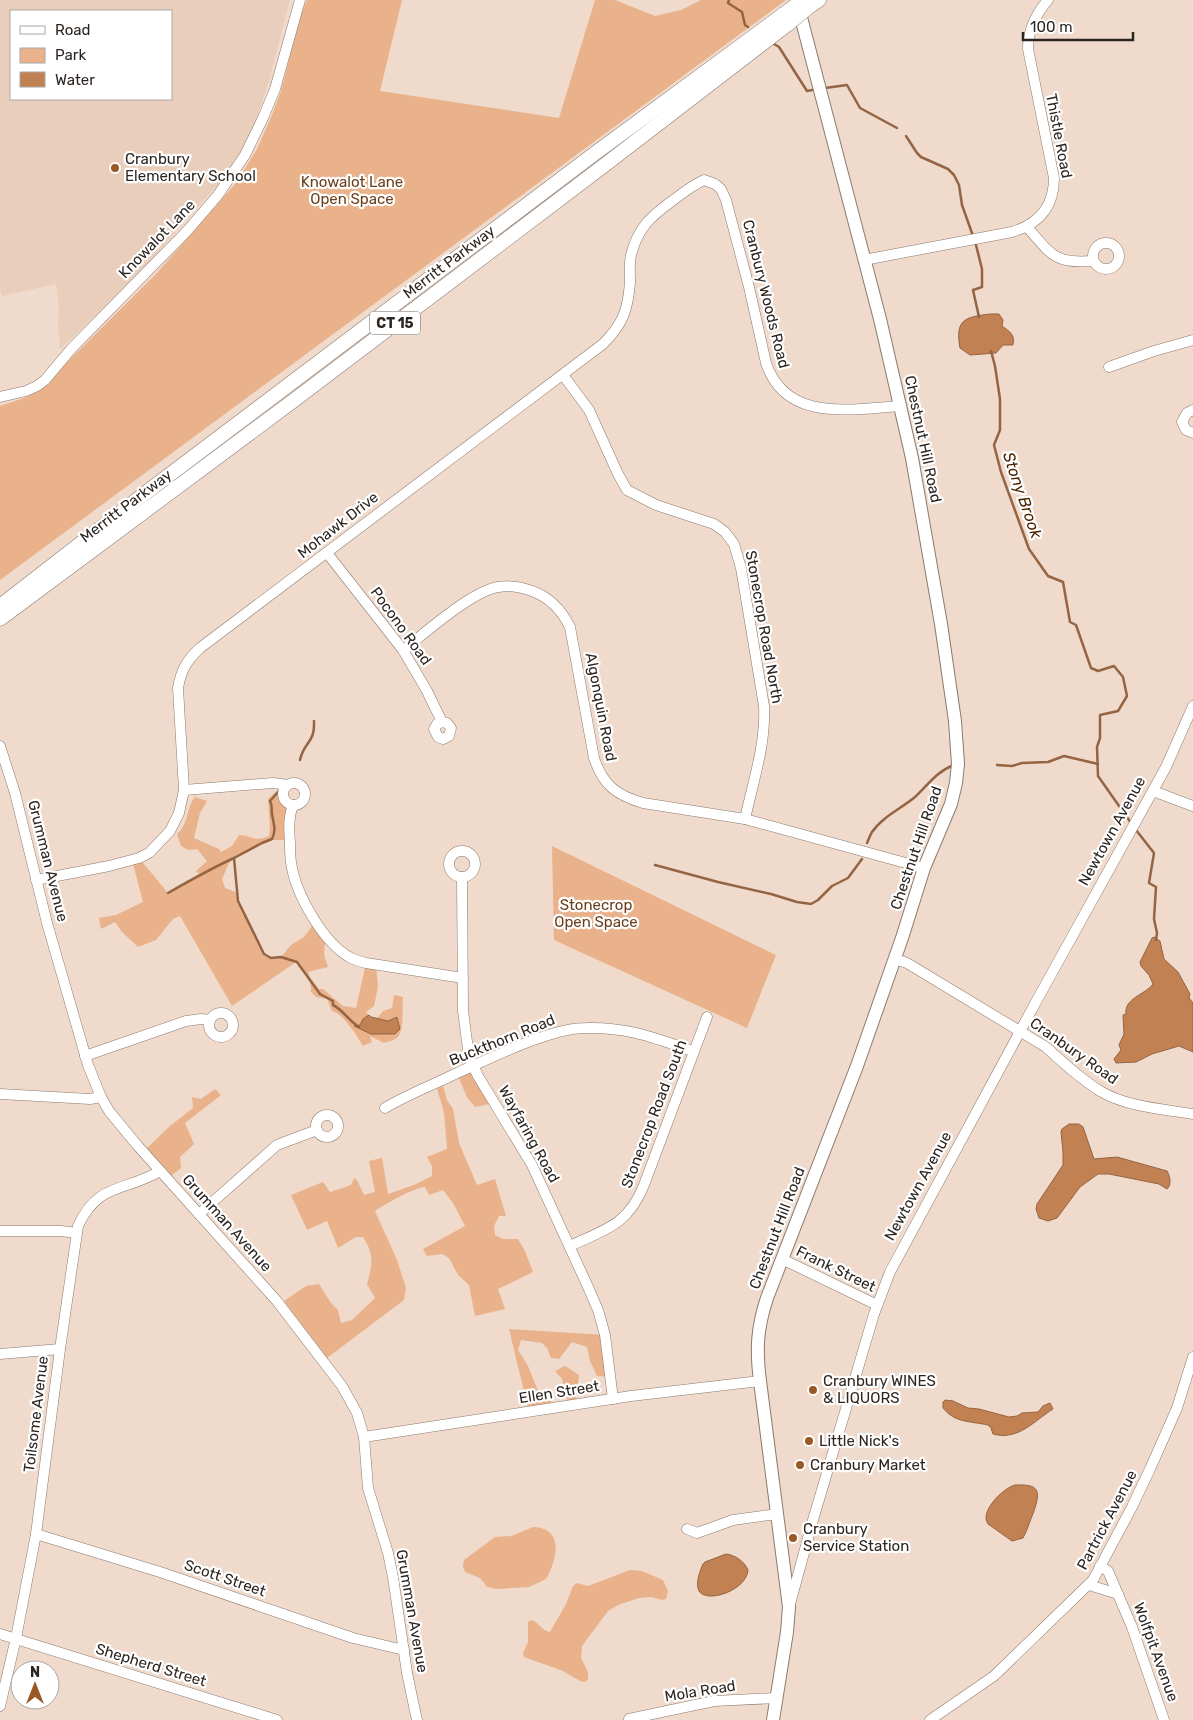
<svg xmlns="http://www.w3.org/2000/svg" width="1193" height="1720" viewBox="0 0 1193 1720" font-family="Rubik,sans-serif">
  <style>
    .built { fill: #e9cebc; fill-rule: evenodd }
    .green { fill: #e9b28b }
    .water { fill: #c18152; stroke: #956543 }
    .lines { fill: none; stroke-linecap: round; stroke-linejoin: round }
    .stream { stroke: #956543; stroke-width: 2.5 }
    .minor-casing { stroke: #8c7a6d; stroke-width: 11 }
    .major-casing { stroke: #8c7a6d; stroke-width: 14 }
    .highway-casing { stroke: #8c7a6d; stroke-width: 15 }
    .minor { stroke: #fff; stroke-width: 10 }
    .major { stroke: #fff; stroke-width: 12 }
    .highway { stroke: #fff; stroke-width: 14 }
    .highway-bridge-casing { stroke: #8c7a6d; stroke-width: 15; stroke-linecap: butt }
    .highway-bridge { stroke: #fff; stroke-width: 14 }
    .poi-dot { fill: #995824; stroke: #fff; stroke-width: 2 }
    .labels { text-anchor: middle; stroke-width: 4.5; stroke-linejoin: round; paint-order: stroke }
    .shield { fill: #fff; stroke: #6c6663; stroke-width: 1 }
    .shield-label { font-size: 14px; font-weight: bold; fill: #2d2520 }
    .street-label { font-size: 15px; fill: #2d2520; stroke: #fff }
    .poi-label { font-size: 15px; fill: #2d2520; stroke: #fff; text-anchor: start }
    .park-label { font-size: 15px; fill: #6b3f1c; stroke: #fff }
    .water-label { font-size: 16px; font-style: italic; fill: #4e2400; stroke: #fff }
  </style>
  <rect width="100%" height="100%" fill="#efdacc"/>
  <path class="built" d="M0,0H290L268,84L252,131L239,154L220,182L132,281L60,349L58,326L59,307L56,284L2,296L0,289ZM11,11H171V99H11Z"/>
  <g class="green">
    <path d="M307,0H402L380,91L559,118L595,0H615L655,16L681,10L701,0H786L0,580V406L24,398L49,380L156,274L236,183L257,149L272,115L281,91L301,14Z"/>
    <path d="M273,783L285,788C282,794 283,800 289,804L290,840H272L251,849L234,858L229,863L222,879L225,888L238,893V901L258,945L266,957L271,958L281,957L291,945L304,937L316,921L325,941L324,955L328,967L308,972L311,979L319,989H323L343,1006L356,1008L365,968L376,965L378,987L374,1006L366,1012L371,1017L377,1018L383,1011L392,1008L394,995L403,997C402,1007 404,1028 399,1035C397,1040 389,1041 384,1043L370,1036L372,1042L363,1046C357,1036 343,1013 332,1011L327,999L316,997L311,992C312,976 302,975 296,962L232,1006L180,916L173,919L156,940L138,947L122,932L115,922L101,929L99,918L116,915L143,902L132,860L139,858L168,893L201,876L196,871L207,861L197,849L188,850L181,846L177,834C189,824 186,808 195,797L207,801L200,813L194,838L219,849L221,852L232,846L239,835C251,835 255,843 269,836L270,828L268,799L278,790Z"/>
    <path d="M552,846L776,955L747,1028L554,940Z"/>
    <path d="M472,1066L495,1103L475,1107L467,1097L457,1074Z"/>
    <path d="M443,1086L447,1100L453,1109L459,1143L477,1185L495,1179L506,1216H499L494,1226L495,1235L503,1239H518L525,1251L533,1272L498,1289L505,1309L475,1316L469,1285L458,1275L449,1258L442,1254L427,1256L423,1249L465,1226L453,1203L443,1190L429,1195L425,1187C411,1189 387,1203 375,1211L397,1260L406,1288L404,1300L327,1358L284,1301L306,1286L319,1284L331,1303L338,1310L341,1323L352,1320L375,1298L367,1284C372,1266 375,1255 363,1237H356L338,1248L327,1221L307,1230L291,1195L323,1182L330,1192L351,1185L354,1178L357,1180L364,1195L375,1192L369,1161L382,1158L388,1194L414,1185L432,1176V1166L427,1157L447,1149L444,1112L437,1089Z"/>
    <path d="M215,1089L221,1095L185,1123L194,1144L180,1157L181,1168L167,1179L146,1149L170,1126L193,1108L192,1097L201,1099Z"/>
    <path d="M509,1329L605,1335L611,1377L597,1376L590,1361L587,1347L572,1342L559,1359L551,1358L547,1348L542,1343L521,1340L518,1350L528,1366L538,1391L536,1399L551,1401L552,1409L529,1412Z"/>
    <path d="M565,1366L579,1375L576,1397L578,1404L569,1406L562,1379L555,1371Z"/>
    <path d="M533,1527C565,1528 557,1560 546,1579L529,1587L496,1589L487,1587L480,1578L465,1572L463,1566L464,1560L495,1537L511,1536Z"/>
    <path d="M630,1570L642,1571L663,1580L668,1591L666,1599L662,1600L651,1597L639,1598L618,1605L608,1611L582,1646L581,1658L588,1672V1679L585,1682L580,1681L563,1671L524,1657L523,1653L528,1642V1622L531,1620C539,1622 542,1631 550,1632L566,1604L573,1586L577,1583L588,1586Z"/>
  </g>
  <g class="water">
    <path d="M990,314H999L1003,320L1002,326C1010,332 1015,334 1013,345H1003L996,353L970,355L960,348C955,320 964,317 990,314Z"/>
    <path d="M1154,937L1160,941L1164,959L1178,972L1190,994L1189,998L1193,1003V1052L1179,1046L1152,1054L1136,1062L1116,1063L1114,1059L1121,1050L1119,1045L1124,1034L1123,1015L1126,1014C1124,998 1145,995 1153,984L1149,975L1141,966L1140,962L1152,938Z"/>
    <path d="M369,1015L371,1017L388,1021L397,1017L400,1029L395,1034H371L354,1026L360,1025L363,1019Z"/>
    <path d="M1069,1124H1079L1083,1127L1094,1159L1117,1157L1167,1171C1170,1176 1172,1185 1167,1189L1159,1184L1109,1174H1098L1080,1187L1057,1218L1048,1221L1039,1218L1036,1209L1037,1204L1063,1165V1152L1061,1132L1062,1129Z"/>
    <path d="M945,1400L953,1401L968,1408L979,1409L1009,1417L1017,1416L1022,1413L1038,1412L1043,1406L1050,1403L1053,1409C1034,1421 1018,1441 993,1434L991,1428L988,1425C970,1421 955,1423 943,1408V1402Z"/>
    <path d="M1015,1485C1039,1484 1041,1490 1034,1511C1030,1520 1028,1529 1023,1538L1012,1541L988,1524C979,1512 1003,1488 1015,1485Z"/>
    <path d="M726,1554C735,1555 744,1561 748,1570C747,1590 707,1604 699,1591C695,1583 700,1571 703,1564L705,1562Z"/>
  </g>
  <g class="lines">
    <g class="stream">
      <path d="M729,0L728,3L742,12L745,25L748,27"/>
      <path d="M774,44L779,47L807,91L817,89"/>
      <path d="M825,88L847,85L860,108L897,128"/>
      <path d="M906,136L917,153L921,157L948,169L954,175L959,185L962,205L973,236"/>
      <path d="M975,241L982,269V287L973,290L979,317"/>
      <path d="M991,351L995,366L1000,399V430L994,445L1001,472L1029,549L1048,576L1063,582L1070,622L1076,625L1091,668L1098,671L1114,666L1123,677L1127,696L1118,711L1100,715V738L1097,747L1098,776L1131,823"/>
      <path d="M300,760C304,741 315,744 314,721"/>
      <path d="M997,765L1012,766L1022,763L1048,762L1064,756L1098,764"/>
      <path d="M278,792L270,801C273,807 271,808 272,814C273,823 277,829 272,839L262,843L234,858L238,901L264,954L271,958L281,957L297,962L320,994L333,1001V1005C342,1009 349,1021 359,1027"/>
      <path d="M1136,830L1154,853L1149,883L1156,887L1154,919L1157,933L1156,940"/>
      <path d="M867,843C869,839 870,835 872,832C882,817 902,808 915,797C927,786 937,771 954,765"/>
      <path d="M655,865L718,882L771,894L797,902L811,904L818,900L832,886L848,878L862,859"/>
      <path d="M168,893C189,881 212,868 234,858"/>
    </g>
    <g class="minor-casing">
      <g id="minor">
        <path d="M1027,227C1051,254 1054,264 1092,261"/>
        <circle cx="1106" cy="256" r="13"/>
        <path d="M864,260L1012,232C1039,224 1054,207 1054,178L1028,49C1028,30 1035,15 1048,0"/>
        <path d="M1109,367L1154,351L1193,340"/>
        <path d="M563,375L589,410L618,474L627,490L656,505L714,524L725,532L734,544L741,568L764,706C766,744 753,782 745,819"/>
        <path d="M0,397L26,391L37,386L45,380L72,348L187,231L218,195L245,155L263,118L275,89L300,0"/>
        <path d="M1193,410L1187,413L1182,422L1186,430L1193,433"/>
        <path d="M327,553L403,650L427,691L442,722L447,723L451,728L449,736L443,739L438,737L434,729L437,724L442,722"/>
        <path d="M403,650C425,633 472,591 498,587C510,585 521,587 532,591C549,597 562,611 570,627L594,758C603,785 616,795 643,803L745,819L924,868"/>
        <path d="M0,746L15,793L47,923L88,1065L101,1097L109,1111L137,1145L276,1300L342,1386L357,1413L364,1437L368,1488L388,1553L393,1577L407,1673L417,1720"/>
        <circle cx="294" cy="794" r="11"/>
        <path d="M184,790L273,783L288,785"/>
        <path d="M1153,791L1193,806"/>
        <path d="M293,805C288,818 289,830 290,843C290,849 290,856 291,862C295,893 323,943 351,958C356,960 361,962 366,963L463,978"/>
        <circle cx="462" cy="864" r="13"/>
        <path d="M462,877L463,1011L469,1057L478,1076L532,1165L588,1287L598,1310L605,1335L613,1399"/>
        <path d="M36,880L109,866L139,858L149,853L170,831L179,813L184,790L178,688C181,670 187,660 200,648L603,344C623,324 628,310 630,282C630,273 629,264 631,255C638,228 650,217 672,201C683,193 691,186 704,180L715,184L721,189L726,200L749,287L766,363C786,423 851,409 901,406"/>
        <path d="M895,959L907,963L1046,1047C1063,1063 1081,1079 1100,1091C1127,1107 1162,1109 1193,1114"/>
        <circle cx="221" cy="1025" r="12"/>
        <path d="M85,1056L186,1021L201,1019L210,1020"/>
        <path d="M0,1094L90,1099L101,1097"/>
        <path d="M385,1108C408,1094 433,1085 457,1073C491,1058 550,1028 586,1028C629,1027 654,1038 693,1051"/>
        <circle cx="327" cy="1126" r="11"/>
        <path d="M199,1214L277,1145L317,1130"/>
        <path d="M0,1231H61L77,1233"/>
        <path d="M570,1246C606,1229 628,1225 644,1185L707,1017"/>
        <path d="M782,1259L877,1305"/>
        <path d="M0,1354L60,1349"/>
        <path d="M364,1437L631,1396L760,1381"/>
        <path d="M687,1529L697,1533L733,1520L777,1514"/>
        <path d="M36,1534L160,1572L353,1638L404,1650"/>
        <path d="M1100,1566L1108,1571L1132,1627L1164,1720"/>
        <path d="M1089,1585L1118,1594"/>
        <path d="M790,1604L813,1520L874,1314L890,1272L1037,1000L1166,767L1193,706"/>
        <path d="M0,1634L277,1720"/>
        <path d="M0,1706L16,1638L36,1534L60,1349L78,1226C98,1182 125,1192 160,1171"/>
        <path d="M629,1719L714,1701L777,1698"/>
        <path d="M930,1720L994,1676L1093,1580L1132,1507L1150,1469L1177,1408L1193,1357"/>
      </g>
    </g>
    <g class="major-casing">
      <path id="major" d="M773,1720L787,1632L789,1607L760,1381C756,1350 757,1328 767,1298L857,1066L902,938L924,868L951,804L956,783L958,764L955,721L941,624L912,458L880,319L798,6"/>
    </g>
    <g class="highway-casing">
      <g id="highway">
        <path d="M810,6L819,0"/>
        <path d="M0,606L156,485L594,154L784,14"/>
        <path d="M0,619L293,401L602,167L788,24"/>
      </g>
    </g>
    <use href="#minor" class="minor"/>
    <use href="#major" class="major"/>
    <use href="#highway" class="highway"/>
    <g class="highway-bridge-casing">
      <g id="highway-bridge">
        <path d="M784,14L803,0"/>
        <path d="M788,24L810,6"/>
      </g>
    </g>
    <use href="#highway-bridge" class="highway-bridge"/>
  </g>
  <g class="poi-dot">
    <circle cx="115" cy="168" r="5"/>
    <circle cx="813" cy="1390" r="5"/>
    <circle cx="809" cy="1441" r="5"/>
    <circle cx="800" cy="1465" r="5"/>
    <circle cx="793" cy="1538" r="5"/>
  </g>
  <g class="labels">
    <rect class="shield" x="370" y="311.5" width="50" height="23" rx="4"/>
    <g class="shield-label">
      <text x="395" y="328">CT 15</text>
    </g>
    <g class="street-label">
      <text transform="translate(1059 136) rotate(79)" y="5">Thistle Road</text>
      <text transform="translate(157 239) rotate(-46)" y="5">Knowalot Lane</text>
      <text transform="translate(449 262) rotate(-37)" y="5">Merritt Parkway</text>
      <text transform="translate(766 294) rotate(76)" y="5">Cranbury Woods Road</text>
      <text transform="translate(923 439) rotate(78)" y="5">Chestnut Hill Road</text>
      <text transform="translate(126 506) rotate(-37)" y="5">Merritt Parkway</text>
      <text transform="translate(338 525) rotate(-38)" y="5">Mohawk Drive</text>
      <text transform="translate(401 626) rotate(54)" y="5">Pocono Road</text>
      <text transform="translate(764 627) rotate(80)" y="5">Stonecrop Road North</text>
      <text transform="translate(601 707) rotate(79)" y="5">Algonquin Road</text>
      <text transform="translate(1112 831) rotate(-61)" y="5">Newtown Avenue</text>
      <text transform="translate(916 848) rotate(-71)" y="5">Chestnut Hill Road</text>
      <text transform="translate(48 861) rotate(76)" y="5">Grumman Avenue</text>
      <text transform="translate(502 1040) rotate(-22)" y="5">Buckthorn Road</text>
      <text transform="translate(1074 1051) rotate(35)" y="5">Cranbury Road</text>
      <text transform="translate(654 1114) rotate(-69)" y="5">Stonecrop Road South</text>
      <text transform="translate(529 1134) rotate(61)" y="5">Wayfaring Road</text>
      <text transform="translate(918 1186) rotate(-61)" y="5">Newtown Avenue</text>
      <text transform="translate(227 1223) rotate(48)" y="5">Grumman Avenue</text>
      <text transform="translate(777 1228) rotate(-69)" y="5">Chestnut Hill Road</text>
      <text transform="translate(836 1269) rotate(26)" y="5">Frank Street</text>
      <text transform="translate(559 1392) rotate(-9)" y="5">Ellen Street</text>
      <text transform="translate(36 1414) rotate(-83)" y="5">Toilsome Avenue</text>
      <text transform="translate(1107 1520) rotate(-62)" y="5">Partrick Avenue</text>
      <text transform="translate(225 1578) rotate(19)" y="5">Scott Street</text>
      <text transform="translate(412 1611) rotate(80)" y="5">Grumman Avenue</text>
      <text transform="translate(1156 1652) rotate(70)" y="5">Wolfpit Avenue</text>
      <text transform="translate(151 1665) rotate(17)" y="5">Shepherd Street</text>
      <text transform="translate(700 1691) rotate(-9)" y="5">Mola Road</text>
    </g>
    <g class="poi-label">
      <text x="125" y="164">Cranbury<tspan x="125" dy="17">Elementary School</tspan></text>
      <text x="823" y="1386">Cranbury WINES<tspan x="823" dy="17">&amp; LIQUORS</tspan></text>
      <text x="819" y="1446">Little Nick's</text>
      <text x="810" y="1470">Cranbury Market</text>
      <text x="803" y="1534">Cranbury<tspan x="803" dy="17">Service Station</tspan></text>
    </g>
    <g class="park-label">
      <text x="352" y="187">Knowalot Lane<tspan x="352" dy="17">Open Space</tspan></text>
      <text x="596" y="910">Stonecrop<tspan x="596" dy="17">Open Space</tspan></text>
    </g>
    <g class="water-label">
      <text transform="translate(1023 495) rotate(71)" y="6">Stony Brook</text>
    </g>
  </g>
  <rect x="10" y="10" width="162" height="90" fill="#ffffff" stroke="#aba8a6"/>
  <rect x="20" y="26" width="25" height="8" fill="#ffffff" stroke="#aba8a6"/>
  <text x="55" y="35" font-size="15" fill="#2d2520">Road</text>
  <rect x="20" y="48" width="25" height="15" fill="#e9b28b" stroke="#aba8a6"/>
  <text x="55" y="60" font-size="15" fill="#2d2520">Park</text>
  <rect x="20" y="72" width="25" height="15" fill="#c18152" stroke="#aba8a6"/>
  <text x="55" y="85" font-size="15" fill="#2d2520">Water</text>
  <g transform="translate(35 1685)"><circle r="24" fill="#ffffff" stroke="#aba8a6"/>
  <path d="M0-4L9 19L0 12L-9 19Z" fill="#995824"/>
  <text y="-8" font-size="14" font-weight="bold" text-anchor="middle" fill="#2d2520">N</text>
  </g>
  <path d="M1023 32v8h110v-8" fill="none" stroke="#2d2520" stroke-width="2.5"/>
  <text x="1030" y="32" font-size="15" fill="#2d2520" stroke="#ffffff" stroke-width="4" paint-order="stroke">100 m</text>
</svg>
